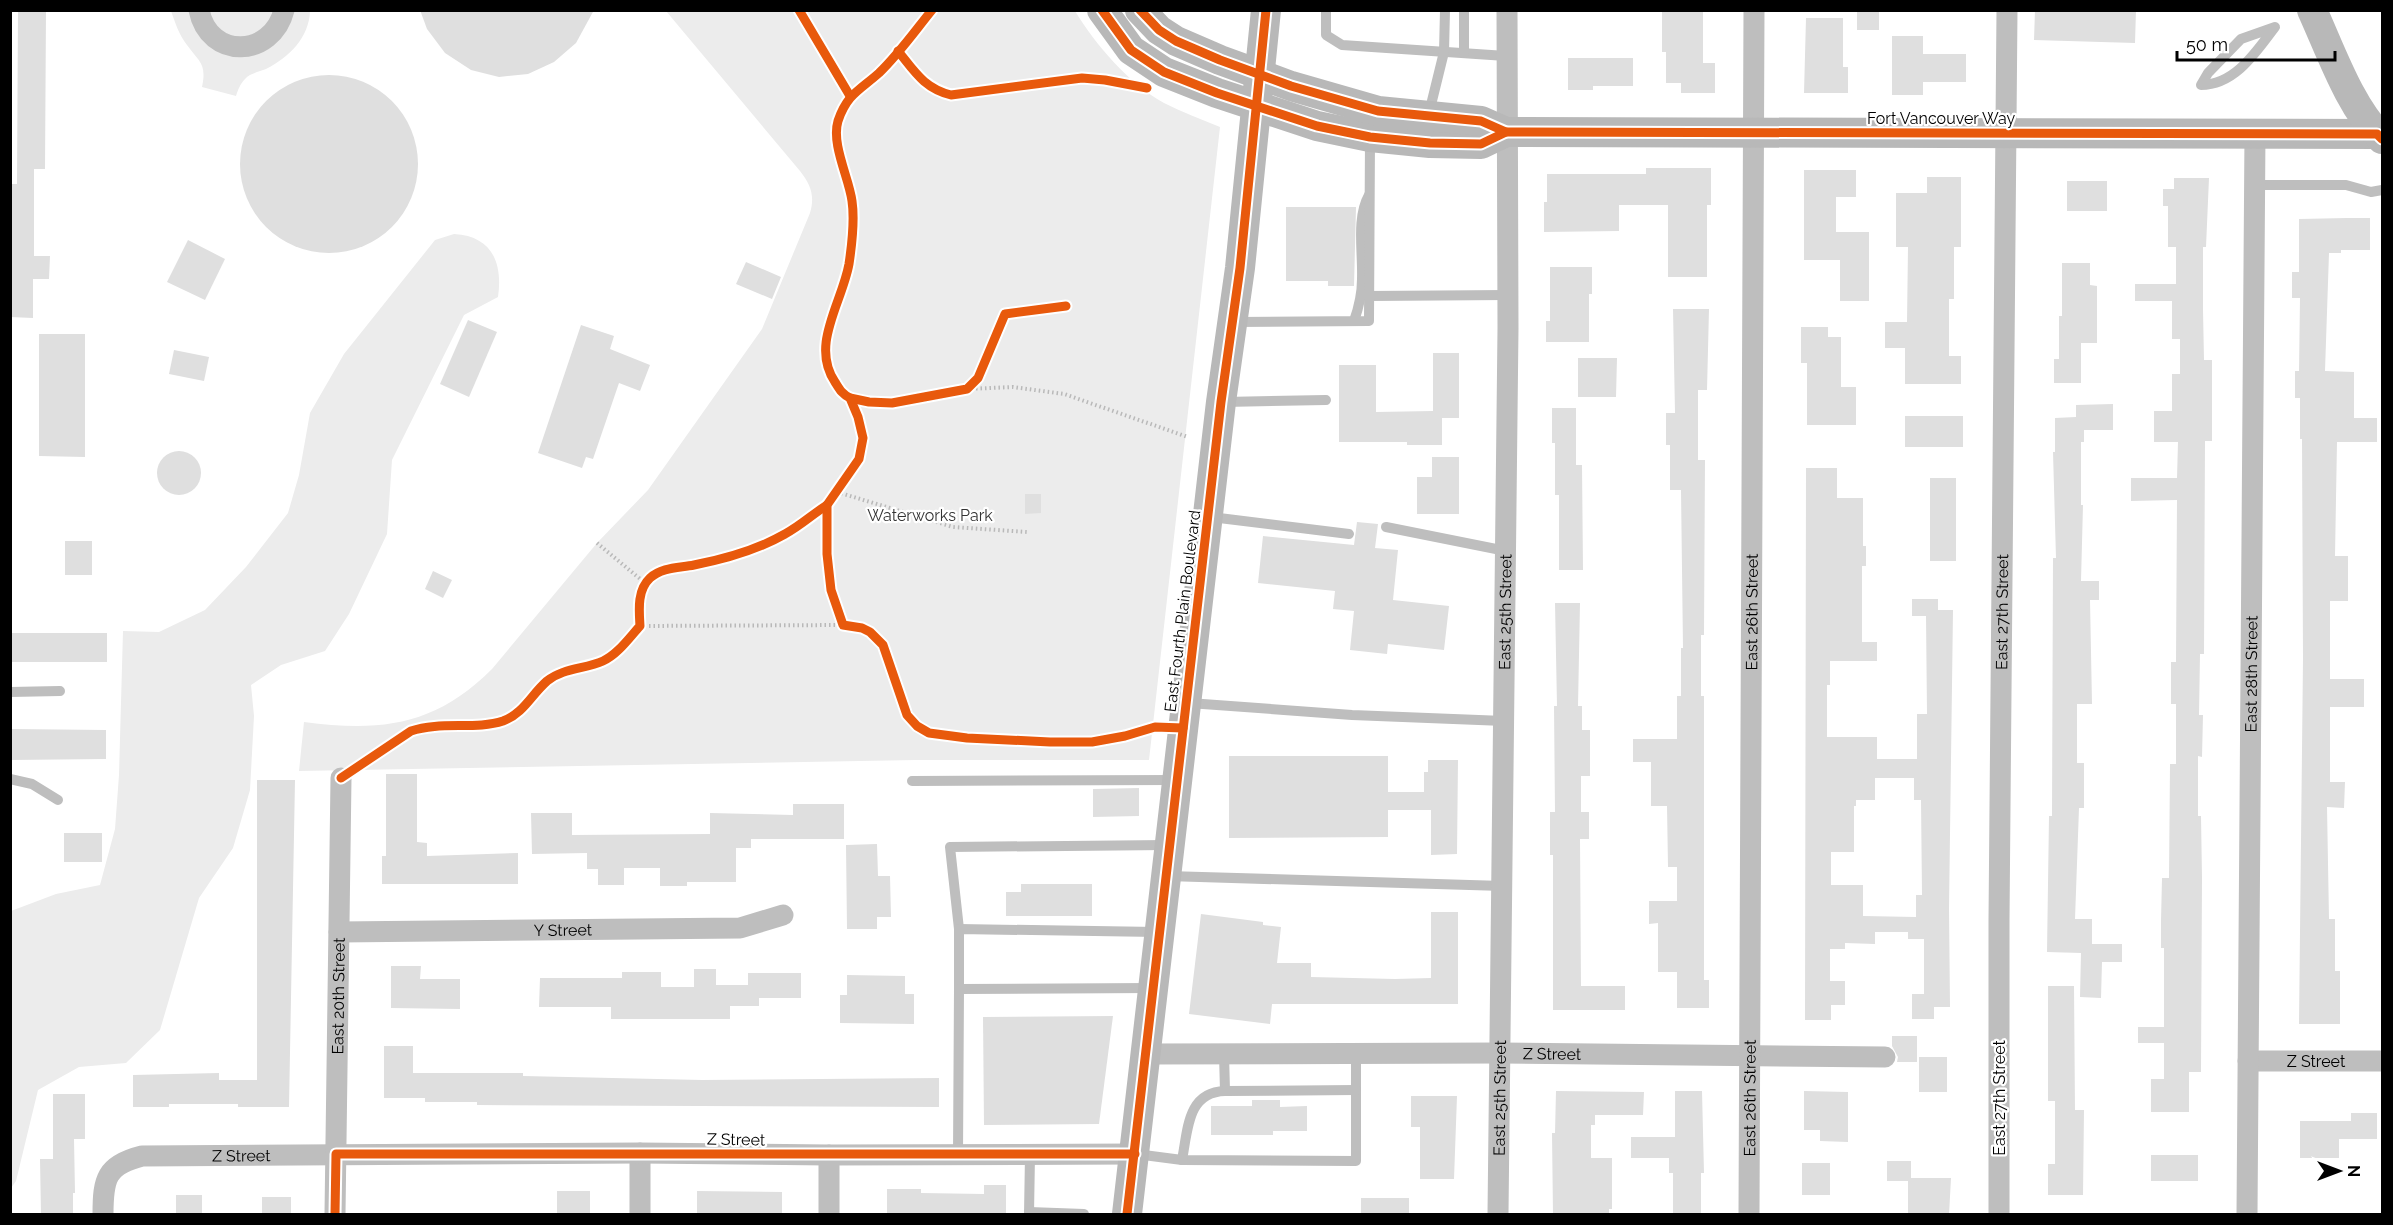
<svg xmlns="http://www.w3.org/2000/svg" width="2393" height="1225" viewBox="0 0 2393 1225" font-family="Raleway,sans-serif">
  <style>
    .green { fill: #ececec }
    .building { fill: #dfdfdf; fill-rule: evenodd }
    .lines { fill: none; stroke-linecap: round; stroke-linejoin: round }
    .path { stroke: #b9b9b9; stroke-width: 4; stroke-dasharray: 1.5 3; stroke-linecap: butt }
    .lane { stroke: #bebebe; stroke-width: 10 }
    .street { stroke: #bebebe; stroke-width: 21 }
    .secondary { stroke: #b8b8b8; stroke-width: 30 }
    .cycleway-casing { stroke: #fff; stroke-width: 13 }
    .cycleway { stroke: #e8590c; stroke-width: 9 }
    .labels { text-anchor: middle; stroke-width: 4.5; stroke-linejoin: round; paint-order: stroke }
    .street-label { font-size: 16px; fill: #000; stroke: #fff }
    .park-label { font-size: 16px; fill: #333; stroke: #fff }
  </style>
  <rect width="100%" height="100%" fill="#fff"/>
  <g class="green">
    <path d="M171,11H310C309,38 289,57 266,69C259,72 250,73 245,79C240,84 238,90 236,96L202,87C207,63 199,62 187,45C179,35 175,22 171,11Z"/>
    <path d="M666,11H1075C1096,45 1128,83 1164,103C1182,112 1201,119 1220,127L1149,760H916L299,771L304,722C381,732 435,726 492,669L597,543L648,490L762,329L810,213C815,196 811,185 800,171Z"/>
    <path d="M454,234C492,236 503,263 498,297L464,315L392,460L387,534L349,614L325,651L281,665L251,685L254,716L250,790L233,848L199,898L160,1030L126,1063L79,1067L38,1090L16,1181L11,1188V911L56,894L100,885L115,829L119,775L123,631L159,632L205,610L246,567L288,513L299,475L310,413L344,354L435,240Z"/>
  </g>
  <g class="building">
    <path d="M18,10H46L45,169H34V256H50L49,279H33V318L10,317V184H17Z"/>
    <path d="M420,10H594L576,43L554,62L528,74L499,77L471,70L445,53L427,29Z"/>
    <rect x="1857" y="10" width="22" height="20"/>
    <path d="M2035,10H2136L2135,43L2034,40Z"/>
    <path d="M1662,12H1703V63H1715V93H1681V83H1666V52H1662Z"/>
    <path d="M1806,18H1843V67H1848V93H1804Z"/>
    <path d="M1892,36H1923V54H1966V82H1923V95H1892Z"/>
    <path d="M1568,58H1633V86H1593V90H1568Z"/>
    <circle cx="329" cy="164" r="89"/>
    <path d="M1646,168H1711V205H1707V277H1668V205H1619V231L1544,232V202H1547V174H1646Z"/>
    <path d="M1804,170H1856V197H1836V232H1869V301H1840V260H1804Z"/>
    <path d="M1927,177H1961V247H1954V299H1949V356H1961V384H1905V348H1885V322H1907L1908,247H1896V193H1927Z"/>
    <path d="M2174,178H2209L2206,247H2203V310L2204,360H2212V441H2205L2204,654H2200L2199,715H2203L2202,757L2198,756V816H2201L2202,878L2201,1072H2189V1112H2151V1079H2164V1043H2138V1027H2164V948H2161V921L2162,878H2169L2170,764H2176V704H2171V662H2176L2177,500L2131,501V478H2177L2178,442H2154V411H2172V374H2180V339H2172V301H2135V284H2176V247H2168V206H2163V189H2174Z"/>
    <rect x="2067" y="181" width="40" height="30"/>
    <path d="M1286,207H1356L1354,286H1328V281H1286Z"/>
    <path d="M2347,218H2370V250H2341V253H2329L2325,371L2354,372V418H2377V442H2337L2335,556H2348V601H2330V679H2364V707H2330V782H2345L2344,808L2327,807L2329,919H2335V971H2340V1024H2299L2303,659L2302,439H2300V398H2295V371H2299L2300,298H2292V272H2299V219Z"/>
    <path d="M188,240L225,259L205,300L167,282Z"/>
    <path d="M746,262L781,277L772,299L736,284Z"/>
    <path d="M2062,263H2090V285L2097,286V343H2081V383H2054V359H2059V316H2062Z"/>
    <path d="M1550,267H1592V294H1589V342H1546V321H1550Z"/>
    <path d="M1673,309H1709L1707,390H1698V460H1705L1704,635H1701V696H1704V980H1709V1008H1677V972H1658V923L1649,924V901H1677V867H1668L1667,806H1651V762H1633V739H1677V696H1681V648H1683L1681,490H1670V445H1666V413H1675Z"/>
    <path d="M468,320L497,332L469,397L440,384Z"/>
    <path d="M581,325L614,336L610,349L650,365L640,391L619,383L593,459L586,457L582,468L538,453Z"/>
    <path d="M1801,327H1828V337H1841V387H1856V425H1807V363H1801Z"/>
    <path d="M39,334H85V457L39,456Z"/>
    <path d="M174,350L209,357L204,381L169,374Z"/>
    <path d="M1433,353H1459V418H1442V445H1407V442H1339V365H1376V412L1433,411Z"/>
    <path d="M1578,358H1617L1616,397H1578Z"/>
    <path d="M2113,404V430H2084V442H2081V505H2083L2081,581H2099V600H2090L2092,704H2077V763H2084V808H2079L2075,919H2092V944H2122V962H2102L2101,998L2080,997L2081,953L2047,952L2049,816H2052L2053,558H2056L2053,452H2055V418L2076,417V405Z"/>
    <path d="M1552,408H1576V465H1582L1583,570H1559V495H1555V443H1552Z"/>
    <rect x="1905" y="416" width="58" height="31"/>
    <circle cx="179" cy="473" r="22"/>
    <path d="M1432,457H1459V514H1417V477H1432Z"/>
    <path d="M1806,468H1837V498H1863V546H1866V566H1862V642H1877V661H1830V685H1827V737H1877V759H1917V714H1927L1926,616H1912V599H1938V610H1953L1949,909L1950,1007H1934V1019H1912V994H1924V939H1908V932H1875V944L1845,943V949H1830V981H1845V1005H1831V1020H1805ZM1875,778H1914V800H1921L1922,895H1916V917L1863,916V885H1831V852H1854V806H1856V800H1875Z"/>
    <rect x="1930" y="478" width="26" height="83"/>
    <path d="M1025,494H1041V513L1025,514Z"/>
    <path d="M1357,522L1378,524L1375,548L1398,550L1393,600L1449,606L1444,650L1388,644L1387,654L1350,650L1354,611L1333,609L1335,591L1258,583L1263,536L1354,545Z"/>
    <rect x="65" y="541" width="27" height="34"/>
    <path d="M433,571L452,580L443,598L425,589Z"/>
    <path d="M1555,603H1580L1578,706H1582V730H1590V776H1581V812H1589V839H1580L1581,986H1625V1010H1553V855H1550V812H1555L1554,706H1557Z"/>
    <rect x="10" y="633" width="97" height="29"/>
    <path d="M10,729L106,730V759L10,760Z"/>
    <path d="M1229,756H1388V792H1424V772H1428V760H1458L1457,854L1431,855V810H1388V837L1229,838Z"/>
    <path d="M386,774H417V842L427,843V856L518,853V884H382V856H386Z"/>
    <path d="M257,780H295L289,1107H238V1104H169V1107H133V1075L219,1073V1080H257Z"/>
    <path d="M1139,788V816L1093,817V789Z"/>
    <path d="M793,804H844V839H751V848H736V882H687V886H660V868H624V885H598V869H587V853L532,854L531,813H572V835L710,834V813L793,815Z"/>
    <rect x="64" y="833" width="38" height="29"/>
    <path d="M877,844L878,876H890L891,917H877V929H847L846,845Z"/>
    <path d="M1021,884H1092V916H1006V892H1021Z"/>
    <path d="M1431,912H1458V1004H1272L1270,1024L1189,1014L1201,914L1263,922V925L1281,927L1277,963H1311V977L1395,979L1431,978Z"/>
    <path d="M391,966H421L420,979H460V1009L391,1008Z"/>
    <path d="M694,969H716V985H748V973H801V998H759V1006H730V1019H611V1007H539L540,978H622V972H661V987H694Z"/>
    <path d="M847,975L905,976V994H914V1024L840,1023V995H847Z"/>
    <path d="M2048,986H2074L2075,1110H2084L2083,1195H2048V1164H2055V1101H2048Z"/>
    <path d="M1113,1016L1099,1124L984,1125L983,1017Z"/>
    <path d="M1892,1036H1917V1062H1897L1898,1057L1892,1046Z"/>
    <path d="M384,1046H413V1073H523V1076L702,1080L939,1078V1107L477,1105V1102H425V1098H384Z"/>
    <rect x="1919" y="1057" width="28" height="35"/>
    <path d="M1556,1091L1644,1092L1643,1115H1595V1125H1591V1158H1612V1209H1609V1215H1553L1552,1133H1555Z"/>
    <path d="M1675,1091H1702L1704,1173H1701V1215H1673V1173H1669V1158H1631V1137H1675Z"/>
    <path d="M1804,1091L1848,1092V1142L1820,1141V1130H1804Z"/>
    <path d="M53,1094H85V1139H74L75,1193H73V1215H41L40,1159H53Z"/>
    <path d="M1411,1096H1457L1454,1179H1420V1127H1411Z"/>
    <path d="M1252,1100H1280V1107L1307,1106V1131H1273V1135H1211V1106H1252Z"/>
    <path d="M2351,1113H2377V1139H2339V1158H2300V1121H2351Z"/>
    <rect x="2151" y="1155" width="47" height="26"/>
    <path d="M1887,1161H1911V1178H1951L1949,1215H1908V1181H1887Z"/>
    <rect x="1802" y="1163" width="28" height="32"/>
    <path d="M984,1185H1006V1215H887V1189H921V1193L984,1194Z"/>
    <rect x="557" y="1191" width="33" height="24"/>
    <path d="M697,1191L782,1192V1215H697Z"/>
    <rect x="176" y="1195" width="26" height="20"/>
    <rect x="262" y="1197" width="29" height="18"/>
    <rect x="1361" y="1198" width="48" height="17"/>
  </g>
  <g class="lines">
    <g class="path">
      <path d="M967,389L1013,387L1064,394L1188,437"/>
      <path d="M837,492L953,527L1027,532"/>
      <path d="M597,543L645,583"/>
      <path d="M640,626L843,625"/>
    </g>
    <g class="lane">
      <path d="M1326,10V35L1342,45L1506,56"/>
      <path d="M2275,27C2256,52 2235,85 2201,85L2208,73L2241,39Z"/>
      <path d="M1464,53V10"/>
      <path d="M1429,113L1444,52L1445,10"/>
      <path d="M2255,185H2346L2371,192L2382,190"/>
      <path d="M1369,296L1508,295"/>
      <path d="M1354,321C1359,307 1362,293 1362,279C1363,252 1356,218 1369,195"/>
      <path d="M1235,322L1369,321L1370,138"/>
      <path d="M1224,402L1326,400"/>
      <path d="M1211,517L1349,534"/>
      <path d="M1386,527L1506,551"/>
      <path d="M10,692L60,691"/>
      <path d="M1189,703L1352,715L1504,721"/>
      <path d="M10,779L32,784L58,800"/>
      <path d="M912,781L1175,780"/>
      <path d="M1167,876L1503,886"/>
      <path d="M959,929L950,847L1167,845"/>
      <path d="M959,989V929L1157,932"/>
      <path d="M1224,1054L1225,1091"/>
      <path d="M1136,1154L1182,1160L1356,1161V1053"/>
      <path d="M958,1155L959,989L1152,988"/>
      <path d="M1182,1160C1188,1130 1187,1092 1225,1091L1356,1090"/>
      <path d="M1029,1212L1084,1214"/>
      <path d="M1029,1214L1030,1155"/>
    </g>
    <g class="street">
      <path d="M199,10C209,60 272,58 284,10"/>
      <path id="s1" d="M339,932L740,928L783,915"/>
      <path id="s2" d="M1147,1054L1501,1053L1885,1057"/>
      <path id="s3" d="M2248,1061H2382"/>
      <path d="M640,1153V1214"/>
      <path id="s4" d="M103,1214C103,1179 106,1165 142,1156L640,1153L829,1155L1135,1154"/>
      <path id="s5" d="M335,1214L341,778"/>
      <path d="M829,1214V1155"/>
      <path id="s6" d="M1498,1214L1508,328L1507,10"/>
      <path id="s7" d="M1749,1214L1754,10"/>
      <path id="s8" d="M1999,1214V920L2007,10"/>
      <path id="s9" d="M2247,1214L2255,133"/>
    </g>
    <g class="secondary">
      <path d="M1102,10L1131,50L1164,72L1217,93L1317,126L1370,137L1430,143L1481,144L1506,132"/>
      <path d="M1140,10L1159,30L1176,41L1220,60L1291,86L1378,111L1481,121L1506,132L2377,134"/>
      <path d="M2312,10C2332,54 2349,105 2382,139"/>
      <path d="M1127,1214L1221,402L1240,268L1266,10"/>
    </g>
    <g class="cycleway-casing">
      <g id="cycleway">
        <path d="M799,10L850,96"/>
        <path d="M932,10C915,31 898,55 879,73C860,90 847,94 838,121C831,144 849,178 852,201C855,221 852,244 849,264C842,303 810,345 835,382C840,390 842,394 850,398L858,417L863,438L859,459L827,505V554L831,590L843,625L862,628L870,632L883,645L907,715L917,726L929,733L967,738L1050,742H1092L1125,736L1155,727L1183,728"/>
        <path d="M1102,10L1131,50L1164,72L1217,93L1317,126L1370,137L1430,143L1481,144L1506,132"/>
        <path d="M1140,10L1159,30L1176,41L1220,60L1291,86L1378,111L1481,121L1506,132L2377,134L2382,139"/>
        <path d="M898,51C915,72 924,88 951,95L1082,78L1105,80L1147,88"/>
        <path d="M850,398L869,402L892,403L967,389L978,378L1005,314L1066,306"/>
        <path d="M341,778L411,731C440,721 476,730 503,721C524,713 531,695 547,681C563,668 585,669 603,661C618,654 629,638 640,626C639,610 637,590 650,578C662,567 679,568 694,565C725,559 757,550 785,534C800,526 813,514 827,505"/>
        <path d="M335,1214L336,1154H1135"/>
        <path d="M1127,1214L1221,402L1240,268L1266,10"/>
      </g>
    </g>
    <use href="#cycleway" class="cycleway"/>
  </g>
  <g class="labels">
    <g class="street-label">
      <text x="1941" y="124">Fort Vancouver Way</text>
      <text transform="translate(1182 611) rotate(-83)" y="6">East Fourth Plain Boulevard</text>
      <text dy="6" stroke="none"><textPath href="#s7" startOffset="602">East 26th Street</textPath></text>
      <text dy="6" stroke="none"><textPath href="#s6" startOffset="602">East 25th Street</textPath></text>
      <text dy="6" stroke="none"><textPath href="#s8" startOffset="602">East 27th Street</textPath></text>
      <text dy="6" stroke="none"><textPath href="#s9" startOffset="540">East 28th Street</textPath></text>
      <text dy="6" stroke="none"><textPath href="#s1" startOffset="224">Y Street</textPath></text>
      <text dy="6" stroke="none"><textPath href="#s5" startOffset="218">East 20th Street</textPath></text>
      <text dy="6" stroke="none"><textPath href="#s2" startOffset="405">Z Street</textPath></text>
      <text dy="6" stroke="none"><textPath href="#s3" startOffset="68">Z Street</textPath></text>
      <text dy="6" stroke="none"><textPath href="#s6" startOffset="116">East 25th Street</textPath></text>
      <text dy="6" stroke="none"><textPath href="#s7" startOffset="116">East 26th Street</textPath></text>
      <text transform="translate(1999 1098) rotate(-90)" y="6">East 27th Street</text>
      <text transform="translate(736 1139) rotate(1)" y="6">Z Street</text>
      <text dy="6" stroke="none"><textPath href="#s4" startOffset="178">Z Street</textPath></text>
    </g>
    <g class="park-label">
      <text x="930" y="521">Waterworks Park</text>
    </g>
  </g>
  <rect width="2393" height="1225" fill="none" stroke="#000000" stroke-width="24"/>
  <g transform="translate(2339 1171) rotate(90)" stroke="#ffffff" stroke-width="4.5" paint-order="stroke">
  <path d="M0-4.5L10 22L0 15L-10 22Z" fill="#000000"/>
  <text y="-9" font-size="16" font-weight="bold" text-anchor="middle" fill="#000000">N</text>
  </g>
  <path d="M2177 51v9h158v-9" fill="none" stroke="#000000" stroke-width="3"/>
  <text x="2186" y="51" font-size="18" fill="#000000" stroke="#ffffff" stroke-width="4.5" paint-order="stroke">50 m</text>
</svg>
